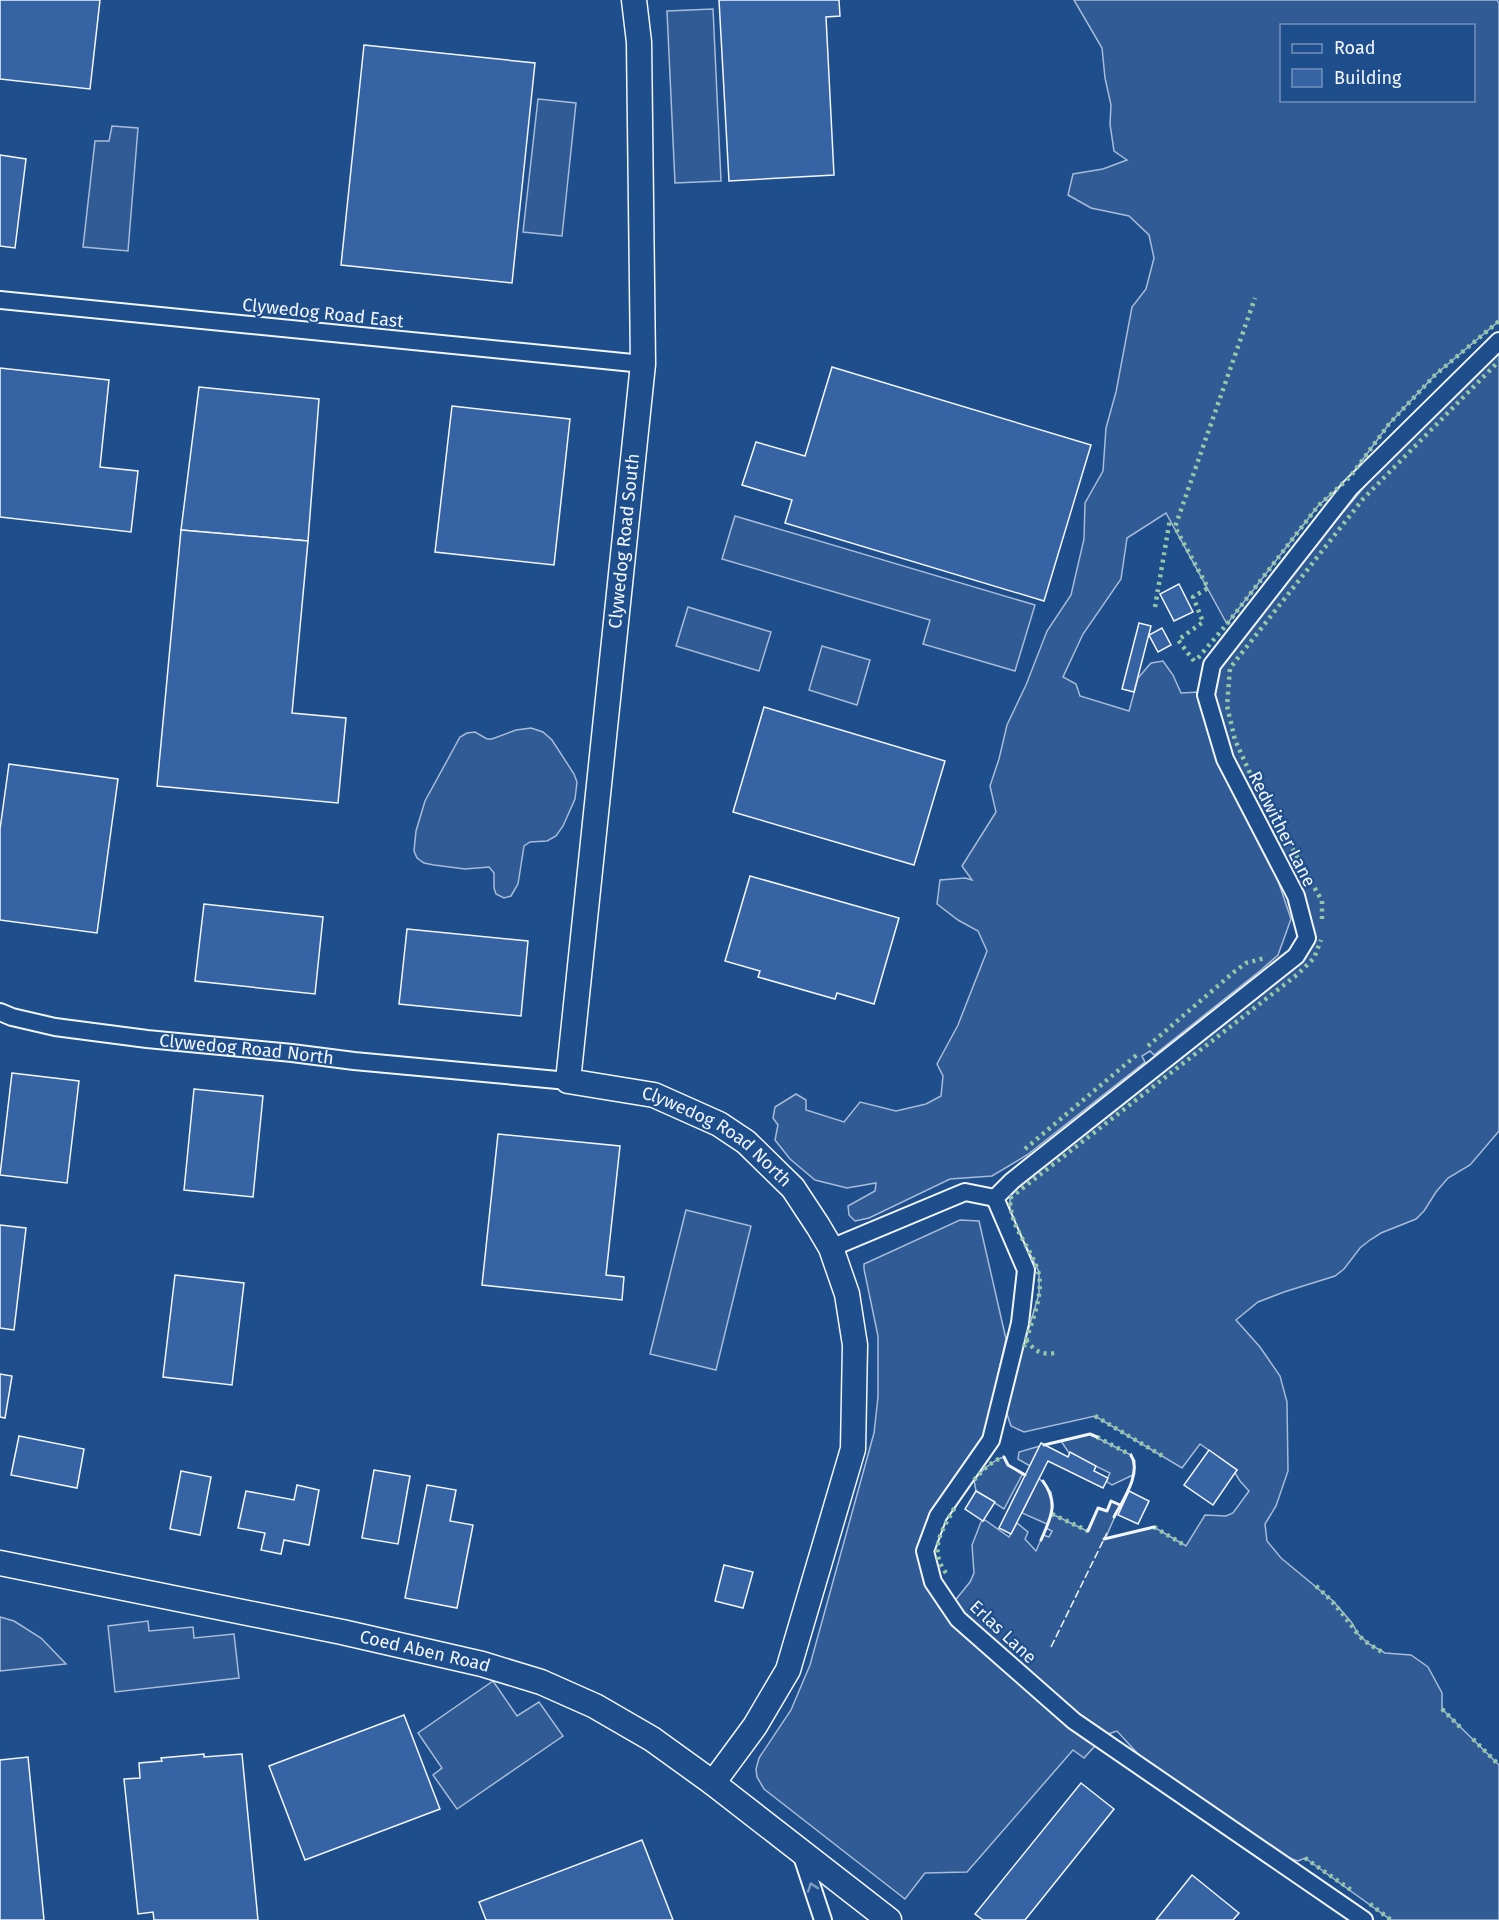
<svg xmlns="http://www.w3.org/2000/svg" width="1499" height="1920" viewBox="0 0 1499 1920" font-family="'Fira Sans',sans-serif">
  <style>
    .built { fill: #305b95; stroke: #a8bbd7; stroke-width: 1.5; fill-rule: evenodd }
    .building { fill: #3563a3; stroke: #f2f6ff; stroke-width: 1.5 }
    .lines { fill: none; stroke-linecap: round; stroke-linejoin: round }
    .street-casing { stroke: #f2f6ff; stroke-width: 20 }
    .secondary-casing { stroke: #f2f6ff; stroke-width: 27 }
    .street { stroke: #1f4e8c; stroke-width: 16 }
    .secondary { stroke: #1f4e8c; stroke-width: 24 }
    .hedge { stroke: #97c8a6; stroke-width: 4.5; stroke-dasharray: 3 4.5; stroke-linecap: butt }
    .fence { stroke: #f2f6ff; stroke-width: 1.5; stroke-dasharray: 8 3; stroke-linecap: butt }
    .wall { stroke: #f2f6ff; stroke-width: 3 }
    .oneway { stroke: #7e9ac0 }
    .labels { text-anchor: middle; stroke-width: 4.5; stroke-linejoin: round; paint-order: stroke }
    .street-label { font-size: 18px; fill: #f2f6ff; stroke: #1f4e8c }
  </style>
  <rect width="100%" height="100%" fill="#1f4e8c"/>
  <g class="built">
    <path d="M1074,0H1497L1499,3V321L1435,375L1389,424L1350,477L1318,506L1227,624L1166,513L1127,538L1121,579L1083,634L1063,677L1076,684L1080,696L1129,711L1138,678L1151,663L1163,661L1173,675L1181,693L1199,692L1272,863L1291,919L1278,955L1261,970L1154,1055L1150,1051L1142,1056L1145,1062L1027,1155L992,1176L950,1179L869,1218L855,1221L849,1215L848,1206L875,1191L876,1183L847,1188L815,1180L790,1159L775,1140L778,1125L773,1118L775,1107L796,1094L806,1100V1110L844,1122L860,1102L896,1111L926,1104L941,1096L943,1076L937,1064L958,1025L987,951L978,931L958,920L937,904L940,880L965,878L972,880L962,866L996,812L990,786L999,759L1007,725L1026,685L1047,631L1071,595L1084,539L1085,503L1103,471L1106,428L1116,392L1132,307L1146,289L1154,258L1149,235L1129,216L1091,208L1068,195L1073,174L1103,169L1127,160L1114,151L1110,124L1111,105L1105,78L1102,48ZM1282,26H1474V100H1282Z"/>
    <path d="M713,9L721,181L675,183L667,11Z"/>
    <path d="M538,99L576,103L562,236L523,232Z"/>
    <path d="M112,126L138,128L128,251L83,247L95,141H109Z"/>
    <path d="M1499,347V1131L1470,1165L1448,1178L1436,1192L1424,1211L1416,1219L1381,1233L1370,1240L1360,1248L1344,1269L1335,1276L1284,1292L1258,1302L1236,1320L1260,1347L1280,1376L1287,1402L1288,1471L1276,1506L1265,1524L1267,1541L1281,1558L1333,1601L1352,1623L1358,1634L1369,1644L1385,1653L1411,1655L1428,1667L1442,1693V1709L1499,1765V1920H1391L1305,1858L1298,1861L1277,1854L1151,1768L1117,1731L1105,1735L1084,1758L1073,1750L967,1872L925,1873L905,1899L764,1789L757,1777L756,1769L759,1758L791,1710L810,1665L874,1433L878,1397V1336L864,1269V1264L960,1220L979,1221L1006,1339L984,1436L933,1512L927,1586L950,1622L1006,1668L1012,1655L969,1621L953,1603L970,1582L974,1573L972,1545L981,1522L985,1520L1009,1537L1017,1523L1028,1532L1025,1539L1036,1551L1043,1535L1049,1537L1052,1531L1046,1528L1047,1524L1022,1513L1039,1478L1051,1492L1053,1504L1052,1514L1087,1531L1098,1508L1107,1511L1111,1501L1120,1505L1105,1539L1154,1527L1186,1546L1205,1515L1226,1516L1233,1513L1249,1491L1240,1481L1235,1473L1237,1470L1200,1444L1182,1468L1095,1416L1024,1432L1011,1426L1005,1408L1039,1294V1272L1010,1214V1198L1018,1183L1311,942L1232,758L1212,691L1224,659L1273,596L1375,474Z"/>
    <path d="M735,516L1035,605L1015,671L923,644L930,620L722,559Z"/>
    <path d="M688,607L771,632L759,671L676,646Z"/>
    <path d="M822,646L870,660L857,705L809,690Z"/>
    <path d="M531,728L543,732L552,740L574,774L577,782L575,799L563,826L556,836L547,841L530,842L524,846L518,884L511,896L504,898L496,894L494,888V873L489,867L465,869L434,865L424,863L417,858L414,851L416,831L425,801L460,737L467,733L475,732L487,739H492L516,730Z"/>
    <path d="M686,1210L751,1226L716,1370L650,1354Z"/>
    <path d="M1090,1434L1131,1455L1135,1461L1133,1475L1112,1485L1106,1481L1110,1473L1069,1453L1061,1441Z"/>
    <path d="M1040,1446L1030,1466L1018,1459L1019,1452Z"/>
    <path d="M1004,1457L1008,1465L1023,1473L1004,1509L976,1491L974,1480L985,1468L998,1459Z"/>
    <path d="M0,1617L14,1621L41,1638L66,1664L0,1671Z"/>
    <path d="M148,1621L149,1631L193,1627L194,1638L234,1634L239,1678L115,1692L108,1626Z"/>
    <path d="M493,1681L517,1716L539,1702L563,1736L457,1809L433,1775L442,1768L418,1733Z"/>
  </g>
  <g class="building">
    <path d="M0,0H100L90,89L0,79Z"/>
    <path d="M719,0H839L840,16L826,17L834,175L729,181Z"/>
    <path d="M364,45L535,63L512,283L341,265Z"/>
    <path d="M0,155L26,159L15,248L0,246Z"/>
    <path d="M832,367L1091,445L1044,601L785,523L792,500L742,485L756,442L805,456Z"/>
    <path d="M0,368L109,380L100,467L138,471L131,532L0,517Z"/>
    <path d="M199,387L319,399L308,541L181,530Z"/>
    <path d="M452,406L570,419L554,565L435,552Z"/>
    <path d="M181,530L308,541L292,713L346,718L338,803L157,786Z"/>
    <path d="M1179,584L1193,612L1174,621L1160,594Z"/>
    <path d="M1139,623L1151,626L1134,692L1122,689Z"/>
    <path d="M1162,628L1171,645L1158,652L1149,635Z"/>
    <path d="M764,707L945,761L914,865L733,812Z"/>
    <path d="M9,764L118,779L97,933L0,920V829Z"/>
    <path d="M750,876L899,918L874,1004L837,993L835,999L758,977L760,971L725,961Z"/>
    <path d="M204,904L323,917L315,994L195,981Z"/>
    <path d="M407,929L528,941L521,1016L399,1004Z"/>
    <path d="M12,1073L79,1081L67,1183L0,1175Z"/>
    <path d="M194,1089L263,1096L253,1197L184,1190Z"/>
    <path d="M498,1134L620,1146L606,1275L624,1277L622,1300L482,1285Z"/>
    <path d="M0,1225L26,1228L14,1330L0,1328Z"/>
    <path d="M175,1275L244,1283L232,1385L163,1377Z"/>
    <path d="M0,1374L12,1376L5,1418L0,1417Z"/>
    <path d="M19,1436L84,1449L77,1488L11,1475Z"/>
    <path d="M1041,1443L1068,1457L1070,1452L1096,1466L1094,1471L1108,1478L1103,1488L1048,1461L1011,1534L999,1528Z"/>
    <path d="M1209,1450L1237,1470L1213,1505L1184,1485Z"/>
    <path d="M374,1470L410,1476L398,1544L362,1538Z"/>
    <path d="M181,1471L211,1477L200,1535L170,1529Z"/>
    <path d="M297,1485L319,1490L309,1545L284,1540L281,1554L261,1550L265,1533L238,1528L246,1491L294,1500Z"/>
    <path d="M427,1485L456,1490L450,1521L473,1525L457,1608L405,1598Z"/>
    <path d="M976,1491L995,1502L983,1521L965,1509Z"/>
    <path d="M1129,1491L1149,1501L1138,1524L1118,1515Z"/>
    <path d="M724,1565L753,1572L743,1608L715,1601Z"/>
    <path d="M404,1715L440,1809L305,1860L269,1766Z"/>
    <path d="M204,1754V1757L242,1754L258,1920H154L153,1912L138,1914L124,1779L140,1778L139,1763L162,1761L161,1758Z"/>
    <path d="M28,1757L44,1920H0V1760Z"/>
    <path d="M1081,1783L1114,1809L1025,1920H983L975,1914Z"/>
    <path d="M642,1840L673,1920H486L479,1902Z"/>
    <path d="M1192,1875L1239,1913L1233,1920H1156Z"/>
  </g>
  <g class="lines">
    <g class="street-casing">
      <g id="street">
        <path d="M0,300L643,364"/>
        <path id="s1" d="M0,1012L12,1017L55,1027L147,1039L292,1053L354,1061L568,1081"/>
        <path d="M995,1198L1026,1270L1020,1323L991,1440L938,1516L925,1551L933,1582L958,1619L1074,1721L1364,1920"/>
        <path d="M831,1248L965,1192L995,1198L1012,1181L1296,956L1307,938L1296,896L1225,759L1206,695L1212,665L1350,488L1499,341"/>
        <path d="M801,1853L823,1920"/>
      </g>
    </g>
    <g class="secondary-casing">
      <g id="secondary">
        <path id="s2" d="M634,0L639,42L643,364L568,1081L654,1095L719,1124L746,1142L793,1188L818,1226L831,1248L847,1294L855,1345L853,1449L788,1670L755,1726L713,1783"/>
        <path id="s3" d="M0,1563L342,1632L482,1664L541,1682L595,1706L652,1739L713,1783L889,1920"/>
      </g>
    </g>
    <use href="#street" class="street"/>
    <use href="#secondary" class="secondary"/>
    <g class="hedge">
      <path d="M1155,607L1170,519"/>
      <path d="M1198,658L1227,624L1318,506L1350,477L1389,424L1435,375L1499,321"/>
      <path d="M1194,661L1178,640L1203,622L1193,597L1208,588L1175,527L1255,298"/>
      <path d="M1322,919V901L1250,773L1235,740L1227,706L1230,668L1363,499L1499,361"/>
      <path d="M1148,1046L1234,972L1246,963L1265,958"/>
      <path d="M1025,1149L1139,1053"/>
      <path d="M1026,1340C1035,1351 1040,1355 1055,1353"/>
      <path d="M1024,1347C1030,1325 1045,1294 1038,1271C1029,1243 1010,1229 1010,1198L1298,974L1314,958L1321,940"/>
      <path d="M1095,1416L1166,1458"/>
      <path d="M1097,1437L1131,1455"/>
      <path d="M974,1480C983,1470 991,1461 1004,1457"/>
      <path d="M1052,1514L1088,1531"/>
      <path d="M1154,1527L1186,1546"/>
      <path d="M946,1573C927,1548 944,1528 956,1505"/>
      <path d="M1316,1586C1334,1602 1343,1614 1357,1633C1364,1642 1375,1648 1384,1653"/>
      <path d="M1442,1709L1461,1728"/>
      <path d="M1473,1739L1499,1765"/>
      <path d="M1305,1858L1354,1892"/>
      <path d="M1370,1904L1391,1920"/>
    </g>
    <path class="fence" d="M1051,1647L1107,1533"/>
    <g class="wall">
      <path d="M1044,1445L1090,1434L1097,1437"/>
      <path d="M1004,1457L1008,1465L1025,1475"/>
      <path d="M1114,1517C1123,1500 1142,1473 1131,1455"/>
      <path d="M1088,1531L1098,1508L1107,1511L1111,1501L1120,1505"/>
      <path d="M1104,1539L1154,1527"/>
      <path d="M1041,1540C1051,1517 1059,1504 1043,1481"/>
    </g>
  </g>
  <defs><path id="oneway-chevron" d="M-2-3.5L2.5 0L-2 3.5" fill="none" stroke-width="1.6" stroke-linecap="round" stroke-linejoin="round" transform="scale(1.5)"/></defs>
  <use class="oneway" href="#oneway-chevron" transform="translate(812 1887) rotate(-109)"/>
  <g class="labels">
    <g class="street-label">
      <text transform="translate(323 313) rotate(6)" y="6">Clywedog Road East</text>
      <text transform="translate(624 541) rotate(-84)" y="6">Clywedog Road South</text>
      <text transform="translate(1282 829) rotate(63)" y="6">Redwither Lane</text>
      <text dy="6" stroke="none"><textPath href="#s1" startOffset="250">Clywedog Road North</textPath></text>
      <text dy="6" stroke="none"><textPath href="#s2" startOffset="1248">Clywedog Road North</textPath></text>
      <text transform="translate(1003 1632) rotate(43)" y="6">Erlas Lane</text>
      <text dy="6" stroke="none"><textPath href="#s3" startOffset="434">Coed Aben Road</textPath></text>
    </g>
  </g>
  <rect x="1280" y="24" width="195" height="78" fill="#1f4e8c" stroke="#7391ba" stroke-width="1.5"/>
  <rect x="1292" y="44" width="30" height="9" fill="#1f4e8c" stroke="#7391ba" stroke-width="1.5"/>
  <text x="1334" y="54" font-size="18" fill="#f2f6ff">Road</text>
  <rect x="1292" y="69" width="30" height="18" fill="#3563a3" stroke="#7391ba" stroke-width="1.5"/>
  <text x="1334" y="84" font-size="18" fill="#f2f6ff">Building</text>
</svg>
